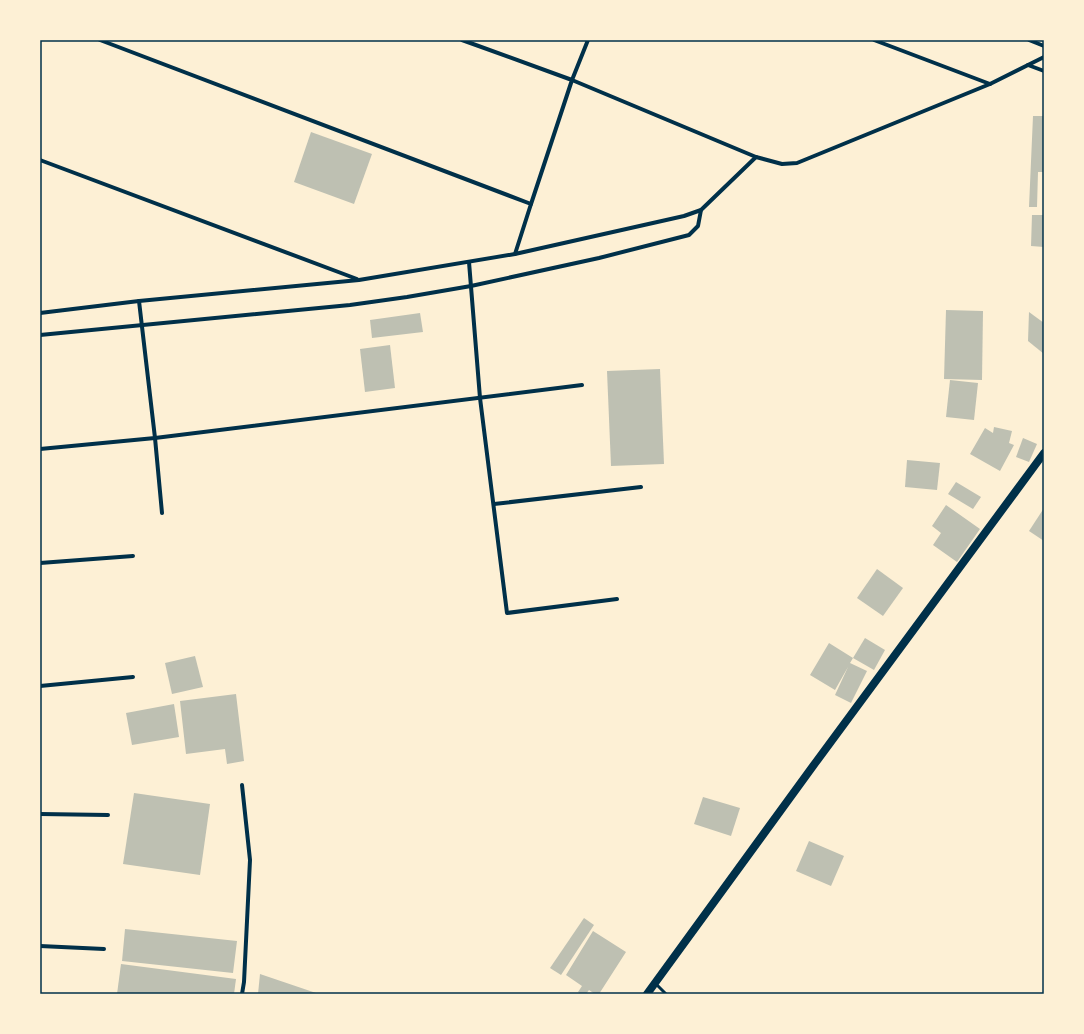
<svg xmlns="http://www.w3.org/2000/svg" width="1084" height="1034" viewBox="0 0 1084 1034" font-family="'Space Grotesk',sans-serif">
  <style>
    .building { fill: #bec0b2 }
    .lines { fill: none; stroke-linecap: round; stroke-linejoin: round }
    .service { stroke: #003049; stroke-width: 3 }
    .minor { stroke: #003049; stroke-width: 4 }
    .secondary { stroke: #003049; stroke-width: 8 }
    .neatline { fill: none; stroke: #003049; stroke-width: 1.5 }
  </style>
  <rect width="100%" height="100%" fill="#fdf0d5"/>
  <g class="building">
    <path d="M1033,116H1044V172H1038L1037,207H1029Z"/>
    <path d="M311,132L372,154L354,204L294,182Z"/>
    <path d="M1032,215H1044V247L1031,246Z"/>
    <path d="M946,310L983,311L982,380L944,379Z"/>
    <path d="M1029,312L1044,323V354L1028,341Z"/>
    <path d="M420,313L423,332L372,338L370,320Z"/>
    <path d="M390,345L395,388L365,392L360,349Z"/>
    <path d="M660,369L664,464L611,466L607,371Z"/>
    <path d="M950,380L978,383L974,420L946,417Z"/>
    <path d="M994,427L1012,431L1009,443L1014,445L1000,471L970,454L985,428L993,433Z"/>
    <path d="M1023,438L1037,444L1029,462L1016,457Z"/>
    <path d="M907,460L940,463L937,490L905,487Z"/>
    <path d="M956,482L981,497L973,509L948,494Z"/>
    <path d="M946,505L980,529L957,562L933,545L941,533L932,526Z"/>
    <path d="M1044,508V541L1029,531Z"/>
    <path d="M877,569L903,588L883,616L857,598Z"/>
    <path d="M865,638L885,650L874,670L853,658Z"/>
    <path d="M829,643L853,658L850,663L867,671L851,703L835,695L848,667L835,690L810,675Z"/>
    <path d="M195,656L203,687L172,694L165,663Z"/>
    <path d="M236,694L244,761L227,764L225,749L186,754L180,701Z"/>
    <path d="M174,704L179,737L132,745L126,713Z"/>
    <path d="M134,793L210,804L200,875L123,864Z"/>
    <path d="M703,797L740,808L731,836L694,824Z"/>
    <path d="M809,841L844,856L831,886L796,871Z"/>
    <path d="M584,918L594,925L561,975L550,968Z"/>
    <path d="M125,929L237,941L233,973L122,961Z"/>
    <path d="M593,931L626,952L599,994H595L589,990L586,994H581L578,992L582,986L566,975Z"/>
    <path d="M121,964L236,979L234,994H117Z"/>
    <path d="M260,974L319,994H258Z"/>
  </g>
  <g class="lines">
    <path class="service" d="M655,983L666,994"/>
    <g class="minor">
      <path d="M100,40L531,204L515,254"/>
      <path d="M462,40L572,80L531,204"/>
      <path d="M588,40L572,80L756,157L782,164L797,163L990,84L1044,57"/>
      <path d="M874,40L990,84"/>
      <path d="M1029,40L1044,46"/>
      <path d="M1028,65L1044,71"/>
      <path d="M40,160L357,279"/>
      <path d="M469,262L480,398L507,613L617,599"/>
      <path d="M139,301L155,438L162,513"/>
      <path d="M40,313L139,301L359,280L515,254L684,216L701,210L756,157"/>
      <path d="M40,335L350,305L407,297L471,286L599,258L689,235L698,226L701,210"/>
      <path d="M40,449L155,438L582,385"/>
      <path d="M494,504L641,487"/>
      <path d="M40,563L133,556"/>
      <path d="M40,686L133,677"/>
      <path d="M40,814L108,815"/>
      <path d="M40,946L104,949"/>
      <path d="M242,994L244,982L250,860L242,785"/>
    </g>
    <path class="secondary" d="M647,994L816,762L1044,453"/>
  </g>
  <rect width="1084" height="1034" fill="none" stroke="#fdf0d5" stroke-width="82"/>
  <rect x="41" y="41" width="1002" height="952" class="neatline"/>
</svg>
